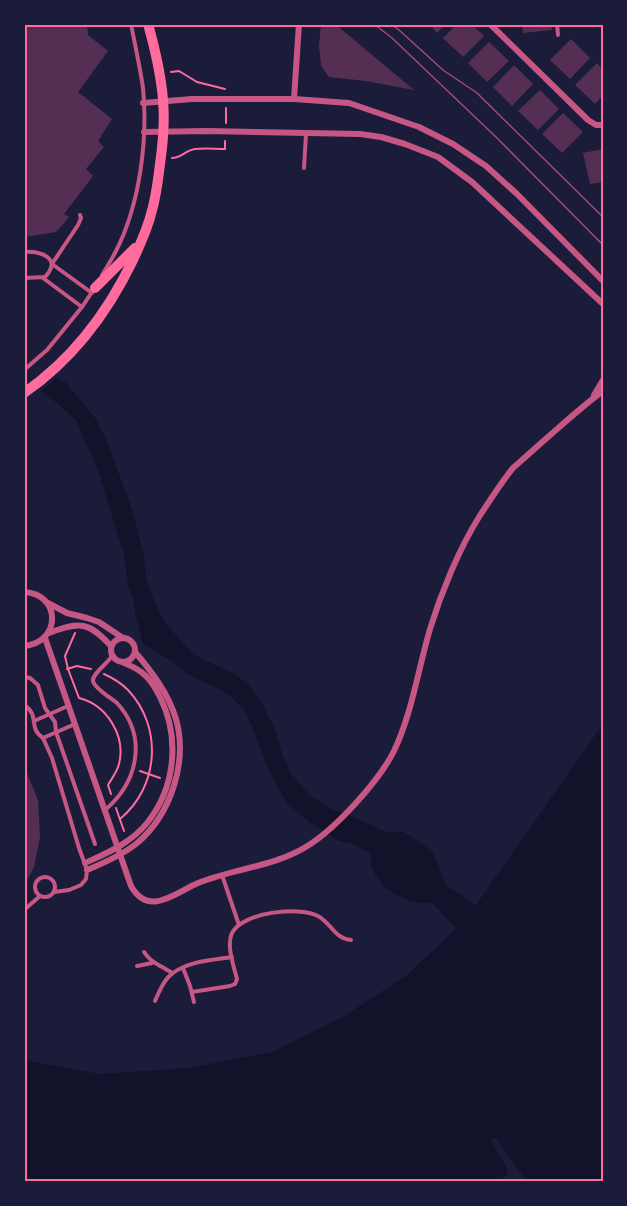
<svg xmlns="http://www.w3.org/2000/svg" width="627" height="1206" viewBox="0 0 627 1206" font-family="Georgia,serif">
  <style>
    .water { fill: #12122b }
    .pier { fill: #1b1b3a }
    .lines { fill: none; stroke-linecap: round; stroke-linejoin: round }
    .canal { stroke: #12122b; stroke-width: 12 }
    .building { fill: #542f53 }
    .path { stroke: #ff6b9d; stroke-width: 2 }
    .service { stroke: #c65784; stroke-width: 4 }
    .minor { stroke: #c65784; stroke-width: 6 }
    .primary { stroke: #ff6b9d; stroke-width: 10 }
    .tram { stroke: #a44b75; stroke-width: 1.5 }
    .neatline { fill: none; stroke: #ff6b9d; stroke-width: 2 }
  </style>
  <rect width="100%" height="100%" fill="#1b1b3a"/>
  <path class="water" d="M24,354L59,379L65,382L96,419L106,440L130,503L143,551L146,578L154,601L165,623L194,655L235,674L250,686L264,707L275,730L282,754L290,772L309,795L333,810L359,819L386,832H403L420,842L434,854L446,885L476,905L603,724V1182H527L495,1138H494L508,1171L507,1174L498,1182H24V1060L99,1074L189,1068L272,1052L343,1017L407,975L456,929L432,902C408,906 382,891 372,868C371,864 371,859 371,854L353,844L339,841L312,824L289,805L279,790L266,765L254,730L244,710L231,697L218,688L197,679L179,668L165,654L135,606L128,584L124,555L99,473L76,420L57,403L24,378Z"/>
  <g class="pier">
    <path d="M26,352L59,376L39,393L24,382V354Z"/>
    <path d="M495,1138L497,1139L527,1182H523L497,1144L510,1168L509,1176L507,1168L492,1142V1140Z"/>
  </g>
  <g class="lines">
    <path class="canal" d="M140,608L148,640L172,654"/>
  </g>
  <g class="building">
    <path d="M24,24H87L88,35L108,51L78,92L112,119L98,141L104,147L86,169L93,176L64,214L69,217L56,232L24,237Z"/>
    <path d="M321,24H335L414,90L366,81L329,77L321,66L319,46Z"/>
    <path d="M429,24H446L437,33Z"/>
    <path d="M457,24H471L484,36L463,57L443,38Z"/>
    <path d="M522,24H552V30L523,33Z"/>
    <path d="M571,39L590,58L570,79L550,60Z"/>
    <path d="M489,42L509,61L487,82L468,63Z"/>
    <path d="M597,63L603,70V95L595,104L575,85Z"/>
    <path d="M514,65L533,84L512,106L493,87Z"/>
    <path d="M540,90L559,109L538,130L518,111Z"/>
    <path d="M563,113L583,132L562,153L542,134Z"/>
    <path d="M603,149V182L590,184L583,153Z"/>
    <path d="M24,766L38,800L40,837L34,867L24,886Z"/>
  </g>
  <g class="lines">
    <g class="path">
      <path d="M171,72L179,71L197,82L225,89"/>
      <path d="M226,123V108"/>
      <path d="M172,158C181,158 186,150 195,149C204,148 215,149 225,149V141"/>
      <path d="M75,633L65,656L68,669L79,698C107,705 126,736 119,764C117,772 112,778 108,785L111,794"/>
      <path d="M67,669L77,666L91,669"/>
      <path d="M104,674C113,678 121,683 128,690C163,727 159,787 120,819"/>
      <path d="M140,771L160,778"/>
      <path d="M116,808L124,831"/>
    </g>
    <g class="service">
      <path d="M557,24L558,35"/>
      <path d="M304,168L306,134"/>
      <path d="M80,215L81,218L78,225L52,264L92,293"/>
      <path d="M24,252C40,251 63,258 45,277L24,278"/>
      <path d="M102,275C107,267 112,259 116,251C140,204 148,139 143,88C140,67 135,45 131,24"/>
      <path d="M43,278L82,307"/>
      <path d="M24,370L47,350L82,307L94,289"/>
      <path d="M24,677L30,678L38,685L45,708L55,722L56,732L95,844"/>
      <path d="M24,705C41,716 27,727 43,738L75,724"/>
      <path d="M24,711V713"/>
      <path d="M34,721L68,706"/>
      <path d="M43,738L52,758L79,848L87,870L86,879L81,885L69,890L54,892"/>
      <path d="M105,810C138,782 148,737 117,703C111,698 95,689 93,681C92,674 108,663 112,656"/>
      <path d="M222,875L239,925"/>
      <circle cx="45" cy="887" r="10"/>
      <path d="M24,910L40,896"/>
      <path d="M144,952C151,963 162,966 172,973"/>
      <path d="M137,966L152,963"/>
      <path d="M183,968L190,986L194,1002"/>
      <path d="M192,992L230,986L235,984L237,979C234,967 226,945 232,933C243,912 298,906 318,916C332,924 335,939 351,940"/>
      <path d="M155,1001C159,992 164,979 173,973C189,961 213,960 232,957"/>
    </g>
    <g class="minor">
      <path d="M490,24L588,120L596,125H603"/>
      <path d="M294,99L299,24"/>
      <path d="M143,103L192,99H294L349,103L419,127L453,144L486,166L517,194L603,281"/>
      <path d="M144,132L208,131L360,134L381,137L405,144L438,157L472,182L603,304"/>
      <path d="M594,395L603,380"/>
      <path d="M24,592C62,594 61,643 24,646"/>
      <path d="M48,603L67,613L87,618L99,622L123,638"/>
      <path d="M49,633C80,621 89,622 111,646"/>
      <circle cx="123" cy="650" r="12"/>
      <path d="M45,638L131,886C149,918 176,892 198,883C235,868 275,867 309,845C337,827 379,781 394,751C412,713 418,670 430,629C441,593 459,549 479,517C488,503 503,480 513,468C522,460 531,452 540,444C561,426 581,407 603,391"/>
      <path d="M85,863C107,853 131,843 147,823C176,787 180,737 160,697C151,679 143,670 124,663"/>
      <path d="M87,870C104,863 122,855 136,844C171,815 188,762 176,719C168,693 152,672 135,652"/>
    </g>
    <g class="primary">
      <path d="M95,288L135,248"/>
      <path d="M24,393C73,359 107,314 133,260C140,245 147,230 151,214C156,198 158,181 160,164C163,143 165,122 163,100C161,74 155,49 148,24"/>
    </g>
    <g class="tram">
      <path d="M374,24L392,38L497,138L603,245"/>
      <path d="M391,24L399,30L443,70L477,93L603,217"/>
    </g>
  </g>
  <rect width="627" height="1206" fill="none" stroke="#1b1b3a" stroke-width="51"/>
  <rect x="26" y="26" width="576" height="1154" class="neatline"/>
</svg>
